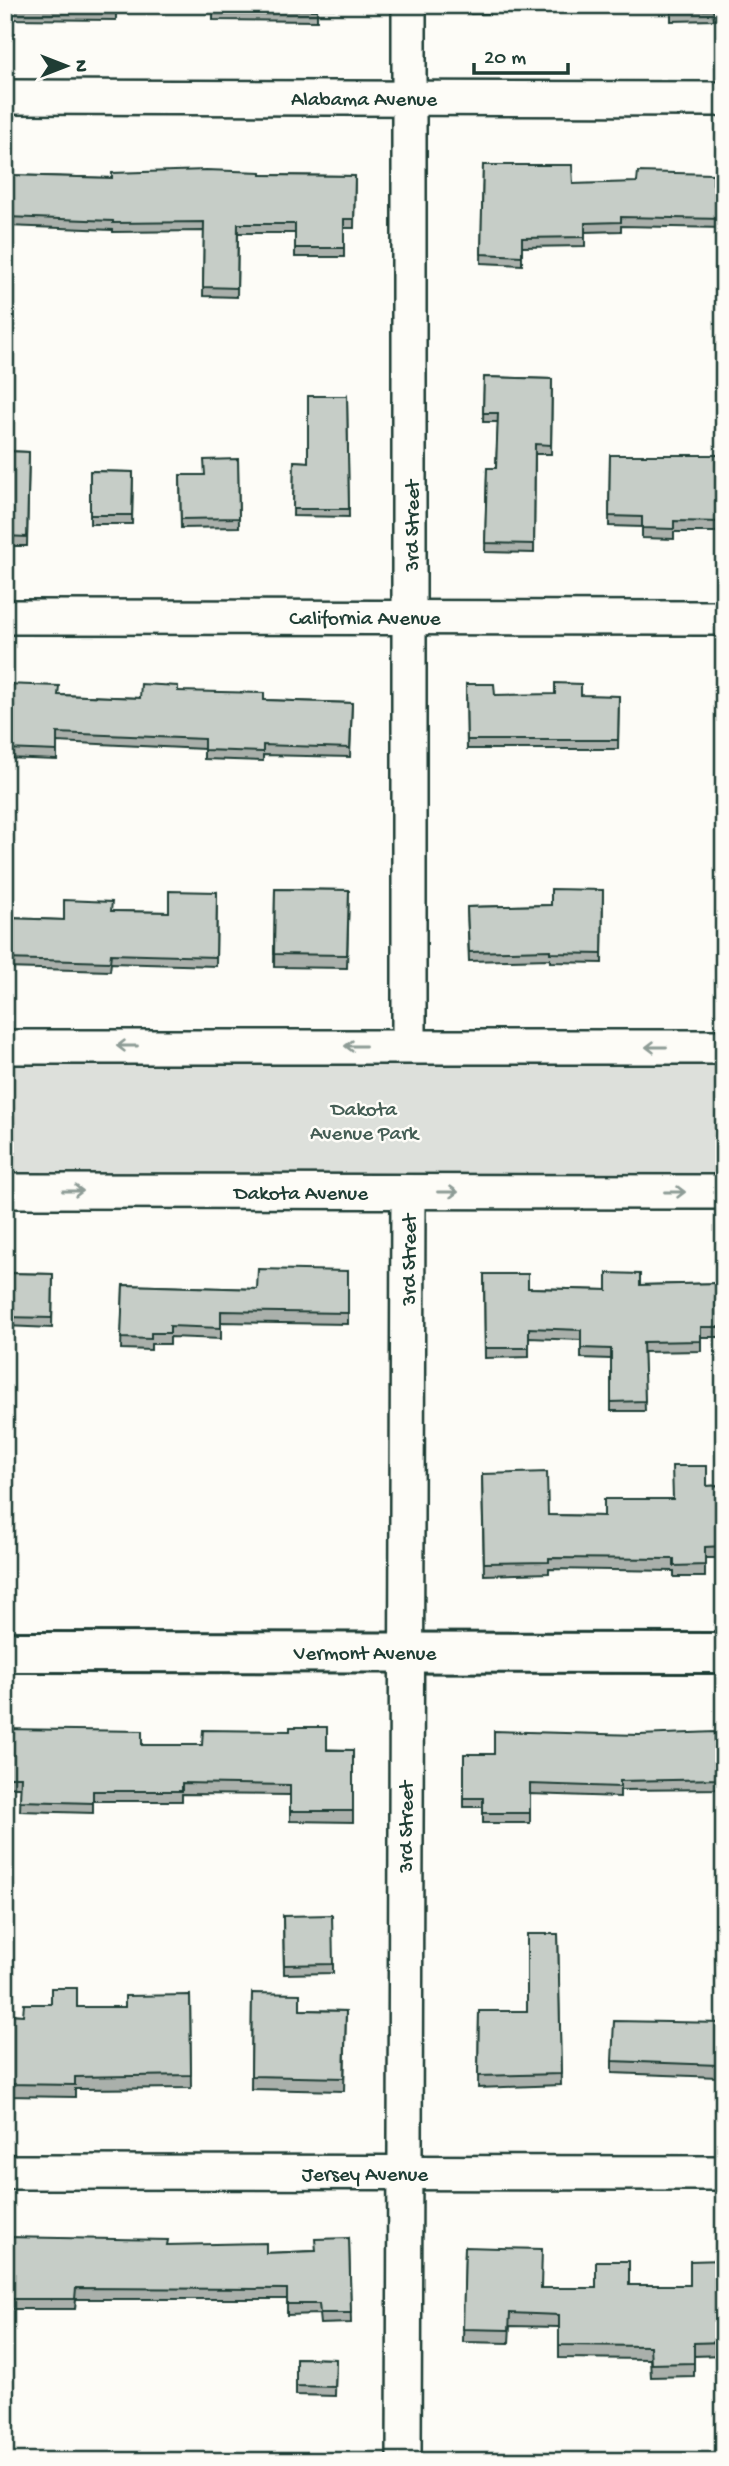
<svg xmlns="http://www.w3.org/2000/svg" width="729" height="2466" viewBox="0 0 729 2466" font-family="'Gochi Hand',sans-serif">
  <style>
    .green { fill: #dde0db; stroke: #7e8e88; stroke-width: 2 }
    .lines { fill: none; stroke-linecap: round; stroke-linejoin: round }
    .street-casing { stroke: #1f3d34; stroke-width: 38 }
    .secondary-casing { stroke: #1f3d34; stroke-width: 44 }
    .street { stroke: #fdfcf7; stroke-width: 33 }
    .secondary { stroke: #fdfcf7; stroke-width: 38 }
    .wall { fill: #aab0ab; stroke: #1f3d34; stroke-width: 2 }
    .building { fill: #c6cdc7; stroke: #1f3d34; stroke-width: 2 }
    .oneway { stroke: #8e9c96 }
    .labels { text-anchor: middle; stroke-width: 5; stroke-linejoin: round; paint-order: stroke }
    .street-label { font-size: 21px; fill: #1f3d34; stroke: #fdfcf7 }
    .park-label { font-size: 21px; fill: #455e55; stroke: #fdfcf7 }
  </style>
  <rect width="100%" height="100%" fill="#fdfcf7"/>
  <filter id="ink" filterUnits="userSpaceOnUse"><feTurbulence type="fractalNoise" baseFrequency=".0143" numOctaves="2"/><feDisplacementMap in="SourceGraphic" scale="14" xChannelSelector="R" yChannelSelector="G"/><feConvolveMatrix kernelMatrix="1 2 1 2 8 2 1 2 1" color-interpolation-filters="sRGB"/></filter>
  <g filter="url(#ink)">
    <path class="green" d="M5,1063L724,1064V1178L5,1177Z"/>
    <g class="lines">
      <g class="street-casing">
        <g id="street">
          <path d="M5,97L724,99"/>
          <path d="M5,617L724,618"/>
          <path d="M409,1046V5"/>
          <path d="M5,1047H724"/>
          <path d="M5,1191L724,1192"/>
          <path d="M5,2172L724,2173"/>
          <path d="M404,2461L408,1192"/>
        </g>
      </g>
      <g class="secondary-casing">
        <path id="secondary" d="M5,1652L724,1653"/>
      </g>
      <use href="#street" class="street"/>
      <use href="#secondary" class="secondary"/>
    </g>
    <g class="wall">
      <path d="M5,5H116V20L5,19Z"/>
      <path d="M213,5H357V9L317,8V21L213,20Z"/>
      <path d="M471,5H724V8H713L714,20L671,21V8L471,14Z"/>
      <path d="M483,165L573,184L724,183V228L621,226V231L585,232V246L522,247V265L481,263Z"/>
      <path d="M5,170L8,175L112,178L261,175L355,176L354,228H344V257H295V233H238L237,297L203,296L204,231L113,232V230L7,226V237H5Z"/>
      <path d="M484,377L552,379L551,454H535L534,553L485,552L487,468H496L498,422H483Z"/>
      <path d="M347,396L349,517L293,516L294,461L308,462Z"/>
      <path d="M5,451L29,452L27,546H5Z"/>
      <path d="M610,455H724V532H674V539L642,538V527L609,526Z"/>
      <path d="M238,459L239,527L181,528L180,475H204Z"/>
      <path d="M90,471L133,472L132,524H90Z"/>
      <path d="M5,684L58,695L140,698L178,691L264,700L352,703L350,757L263,755V761L204,759V749L57,742V760L5,758Z"/>
      <path d="M466,684L495,695L619,696L618,749H467Z"/>
      <path d="M275,889L349,890L347,968L274,967Z"/>
      <path d="M603,890L602,963L550,962V959L469,961L467,907L551,905Z"/>
      <path d="M217,892L216,966L111,963L110,971L5,968V914L6,918L64,920L111,911L169,912Z"/>
      <path d="M348,1271V1324L221,1322V1339L170,1337V1344H151V1350L121,1349L123,1285L257,1289Z"/>
      <path d="M5,1273L53,1274L52,1328L5,1326Z"/>
      <path d="M484,1274L528,1288L607,1290L640,1285L724,1283V1337H701V1351L643,1352L645,1411H611V1359L581,1358V1340L529,1338V1357L485,1358Z"/>
      <path d="M482,1474L548,1515L604,1516L673,1499L707,1486L724,1485V1558H705V1577H674V1571L549,1569V1573L484,1575Z"/>
      <path d="M5,1729L142,1745L353,1750V1822L290,1821V1795L182,1794V1801H93V1813L20,1811L21,1787H5Z"/>
      <path d="M715,1745H724V1789L620,1790V1797L530,1794V1823H483V1807H464V1754H494Z"/>
      <path d="M283,1916L333,1964V1973L284,1974Z"/>
      <path d="M558,1934L561,2085L478,2088L479,2011H527Z"/>
      <path d="M252,1993L300,2010L346,2011L344,2091L251,2089Z"/>
      <path d="M190,1995L191,2088L75,2089V2097L5,2096V2014L23,2015L77,2007H125Z"/>
      <path d="M724,2023V2074H718V2077L612,2073V2061Z"/>
      <path d="M5,2237L167,2245L266,2253L315,2251L349,2238L351,2323L320,2324L319,2314L287,2315V2299H76L75,2309H5Z"/>
      <path d="M465,2247L541,2288H596L629,2285H690L724,2260L723,2355L694,2356V2376L651,2377L650,2359L559,2358V2327L510,2326L509,2343L463,2342Z"/>
      <path d="M296,2358L336,2359L335,2396L296,2395Z"/>
    </g>
    <g class="building">
      <path d="M5,5H116V9L5,8Z"/>
      <path d="M213,5H317V10L213,9Z"/>
      <path d="M671,5H713L714,10L671,11Z"/>
      <path d="M483,165H572L573,184L637,182L638,172L713,174V184L724,183V219L621,217V222L585,223V237L522,238V256L481,254Z"/>
      <path d="M5,170H8V175L112,178V173L206,170L261,172V175L355,176L354,219H344V248H295V224H238L237,288L203,287L204,222L113,223V221L7,217V228H5Z"/>
      <path d="M484,377L552,379L551,445L535,444L534,544L485,543L487,468H496L498,413H483Z"/>
      <path d="M308,396H347L349,509H293L294,461L308,462Z"/>
      <path d="M5,451L29,452L27,537L5,536Z"/>
      <path d="M610,455H724V522L674,521V529L642,528V517L609,516Z"/>
      <path d="M238,459L239,518L181,519L180,475H205L204,460Z"/>
      <path d="M90,471L133,472L132,515H90Z"/>
      <path d="M555,683L581,684V695L619,696L618,740H467L466,684H494L495,695L555,694Z"/>
      <path d="M5,684L59,686L58,695L140,698L141,684L178,686V691L264,693V700L352,703L350,748L263,745V752L204,750V739L57,733V751L5,749Z"/>
      <path d="M275,889L349,890L347,955L274,954Z"/>
      <path d="M551,889L603,890L602,954L550,953V950L469,952L467,907L551,905Z"/>
      <path d="M169,891L217,892L216,957L111,954L110,962L5,959V914H6V918L64,920V900L112,902L111,911L169,912Z"/>
      <path d="M258,1269L348,1271V1313L221,1311V1328L170,1326V1333H151V1339L121,1338L123,1285L257,1289Z"/>
      <path d="M5,1273L53,1274L52,1318L5,1317Z"/>
      <path d="M607,1273L640,1274V1285L724,1283V1327H701V1341L643,1342L645,1401L611,1402V1349L581,1348V1330L529,1328V1348H485L484,1274H528V1288L607,1290Z"/>
      <path d="M672,1466H707V1486L724,1485V1546L705,1547V1565L674,1566V1559L549,1558V1562L484,1563L482,1474L547,1472L548,1515L604,1516V1499H673Z"/>
      <path d="M290,1727H327V1750H353V1811H290V1785L182,1783V1791H93V1803L20,1801L21,1777H5V1729L142,1731V1745H202L203,1730L290,1731Z"/>
      <path d="M494,1731L639,1735L715,1732V1745H724V1779L620,1781V1787L530,1784V1813H483V1798H464V1754H494Z"/>
      <path d="M332,1915L333,1964L284,1965L283,1916Z"/>
      <path d="M527,1934H558L561,2074L478,2076L479,2011H527Z"/>
      <path d="M51,1988H77V2007H125V1996L190,1995L191,2075L75,2077V2085L5,2084V2014L23,2015L24,2004H51Z"/>
      <path d="M252,1993L300,1994V2010L346,2011L344,2078L251,2076Z"/>
      <path d="M614,2021L724,2023V2062H718V2065L612,2061Z"/>
      <path d="M5,2237L168,2240L167,2245L266,2243V2253L316,2251L315,2239L349,2238L351,2313H320L319,2304H287V2289L76,2288L75,2299H5Z"/>
      <path d="M465,2247L542,2249L541,2288H596V2261H629V2285H690V2261L724,2260L723,2342L694,2343V2363L651,2364L650,2346L559,2345V2315L510,2313L509,2330L463,2329Z"/>
      <path d="M296,2358L336,2359L335,2387L296,2386Z"/>
      <rect x="475" y="2459" width="43" height="2"/>
    </g>
    <defs><path id="oneway-shaft" d="M-6 0H5M1.5-3L5.5 0L1.5 3" fill="none" stroke-width="1.6" stroke-linecap="round" stroke-linejoin="round" transform="scale(1.75)"/></defs>
    <g class="oneway">
      <use href="#oneway-shaft" transform="translate(127 1046) rotate(180)"/>
      <use href="#oneway-shaft" transform="translate(355 1046) rotate(180)"/>
      <use href="#oneway-shaft" transform="translate(656 1047) rotate(-180)"/>
      <use href="#oneway-shaft" transform="translate(73 1191)"/>
      <use href="#oneway-shaft" transform="translate(448 1192)"/>
      <use href="#oneway-shaft" transform="translate(675 1192)"/>
    </g>
  </g>
  <g class="labels">
    <g class="street-label">
      <text x="364" y="105">Alabama Avenue</text>
      <text transform="translate(411 526) rotate(-90)" y="7">3rd Street</text>
      <text x="365" y="624">California Avenue</text>
      <text x="301" y="1199">Dakota Avenue</text>
      <text transform="translate(408 1260) rotate(-90)" y="7">3rd Street</text>
      <text x="365" y="1659">Vermont Avenue</text>
      <text transform="translate(405 1827) rotate(-90)" y="7">3rd Street</text>
      <text x="365" y="2180">Jersey Avenue</text>
    </g>
    <g class="park-label">
      <text x="364" y="1115">Dakota<tspan x="364" dy="24">Avenue Park</tspan></text>
    </g>
  </g>
  <rect width="729" height="2466" fill="none" stroke="#fdfcf7" stroke-width="28"/>
  <rect x="14" y="14" width="701" height="2438" fill="none" stroke="#1f3d34" stroke-width="2.5" filter="url(#ink)"/>
  <g transform="translate(66 66) rotate(90)" stroke="#fdfcf7" stroke-width="5" paint-order="stroke">
  <path d="M0-5L12 26L0 18L-12 26Z" fill="#1f3d34"/>
  <text y="-10" font-size="19" font-weight="bold" text-anchor="middle" fill="#1f3d34">N</text>
  </g>
  <path d="M474 63v10h94v-10" fill="none" stroke="#1f3d34" stroke-width="3.5"/>
  <text x="484" y="63" font-size="21" fill="#1f3d34" stroke="#fdfcf7" stroke-width="5" paint-order="stroke">20 m</text>
</svg>
